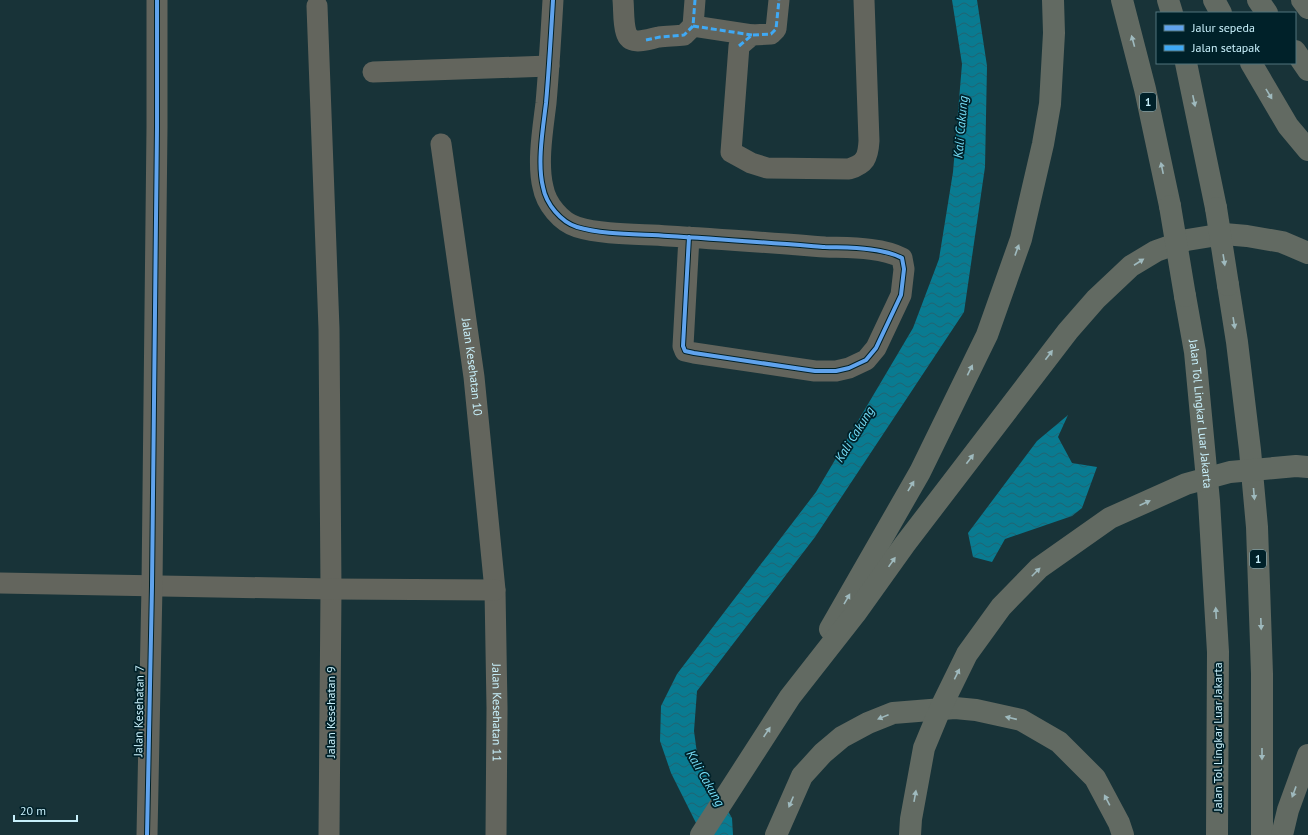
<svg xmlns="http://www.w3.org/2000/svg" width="1308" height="835" viewBox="0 0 1308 835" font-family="'PT Sans',sans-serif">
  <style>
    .water { fill: url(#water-waves) }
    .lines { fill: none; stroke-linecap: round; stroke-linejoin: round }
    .minor { stroke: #63655d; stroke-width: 21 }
    .motorway { stroke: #626a62; stroke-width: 22 }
    .motorway-bridge { stroke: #626a62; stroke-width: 22 }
    .quiet { stroke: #3fa9f5; stroke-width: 3; stroke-dasharray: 6 3; stroke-linecap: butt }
    .cycleway-casing { stroke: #002129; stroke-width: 6 }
    .cycleway { stroke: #60a3ed; stroke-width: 4 }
    .oneway { fill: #9fbabe }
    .labels { text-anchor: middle; stroke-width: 3.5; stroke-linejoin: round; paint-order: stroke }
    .shield { fill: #002129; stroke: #8cb2bc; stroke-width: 1 }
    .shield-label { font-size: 11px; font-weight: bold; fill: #c8f0fb }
    .street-label { font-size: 12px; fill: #c8f0fb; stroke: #002129 }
    .water-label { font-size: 13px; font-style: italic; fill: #76def8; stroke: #002129 }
  </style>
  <defs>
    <pattern id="water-waves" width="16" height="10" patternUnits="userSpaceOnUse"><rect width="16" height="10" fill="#097b91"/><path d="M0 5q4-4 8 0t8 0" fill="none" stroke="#206472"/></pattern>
  </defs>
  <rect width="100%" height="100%" fill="#183338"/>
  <g class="water">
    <path d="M952,0H977L987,66L985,167L964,312L815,537L697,691L694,731L698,761L732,818L733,835H702L671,773L660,741L661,706L677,674L816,492L913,328L939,259L953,172L962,64Z"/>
    <path d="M1068,415L1058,437L1072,463L1097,467L1082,508L1072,516L1005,539L992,562L973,557L968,533L1037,441Z"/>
  </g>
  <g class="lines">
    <g class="minor">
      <path d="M553,0C551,34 549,69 546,103C543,128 537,163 543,187C546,204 561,222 577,227C603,235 640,234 668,236C720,239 772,243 825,247C849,248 881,247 902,258L904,269L901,295L876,348L866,360L849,368L836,371H815L694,353L685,351L683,346L689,237"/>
      <path d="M623,0C624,10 623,22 626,32C630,47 648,39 659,37C667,36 676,36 684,35L693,26L695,0"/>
      <path d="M779,0L776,29L771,34L752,35L739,46L731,152L751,163L767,168L849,169C865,164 868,158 869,141L864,0"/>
      <path d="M317,6L329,329L331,589L329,835"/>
      <path d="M693,26L752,35"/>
      <path d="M373,72L549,66"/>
      <path id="s1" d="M441,144L474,377L495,590L497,708L496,835"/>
      <path d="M0,583L331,589L495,590"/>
      <path d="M147,835L152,586L157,127V0"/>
    </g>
    <g class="motorway">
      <path d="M1122,0L1145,89L1170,206"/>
      <path d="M1168,0L1172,13"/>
      <path d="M1214,0L1221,13"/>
      <path d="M1258,0L1267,13"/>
      <path d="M1302,0L1308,8"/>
      <path d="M1295,51L1308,70"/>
      <path d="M1186,63L1216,208"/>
      <path d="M1251,63L1288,126L1308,150"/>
      <path d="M1228,285L1237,342L1250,450L1257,527L1262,674V835"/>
      <path id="s2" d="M1185,296L1195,352L1209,501L1218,652L1217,835"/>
      <path d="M830,629L920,472L987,335L1021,239L1043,144L1050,104L1054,33L1053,0"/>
      <path d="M701,835L790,697L855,614L905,544L1068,331L1096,299L1131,266L1156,251L1187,240L1224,234L1247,236L1282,242L1308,253"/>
      <path d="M776,835L802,776L823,753L842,737L868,723L893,713L955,708L976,710L1021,720L1059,742L1095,778L1119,823L1123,835"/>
      <path d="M1282,835L1288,810L1308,755"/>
    </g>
    <g class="motorway-bridge">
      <path d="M1170,206L1185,296"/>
      <path d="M1216,208L1228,285"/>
      <path d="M910,835L911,819L924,748L941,707L967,654L1001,607L1039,568L1110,518L1186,484L1230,472L1296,466L1308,467"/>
    </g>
    <g class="quiet">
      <path d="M693,26L752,35"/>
      <path d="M646,40L660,37L684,35L693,26L695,0"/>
      <path d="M739,46L752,35L771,34L776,29L779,0"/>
    </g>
    <g class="cycleway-casing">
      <g id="cycleway">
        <path d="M553,0C551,34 549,69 546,103C543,128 537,163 543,187C546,204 561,222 577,227C603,235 640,234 668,236C720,239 772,243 825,247C849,248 881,247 902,258L904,269L901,295L876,348L866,360L849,368L836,371H815L694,353L685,351L683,346L689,237"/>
        <path d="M147,835L152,586L157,127V0"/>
      </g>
    </g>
    <use href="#cycleway" class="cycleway"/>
  </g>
  <defs><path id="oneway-solid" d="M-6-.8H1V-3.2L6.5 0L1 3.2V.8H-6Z"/></defs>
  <g class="oneway">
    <use href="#oneway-solid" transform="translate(1133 41) rotate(-105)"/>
    <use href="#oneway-solid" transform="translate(1269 94) rotate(59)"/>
    <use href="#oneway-solid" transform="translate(1194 101) rotate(78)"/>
    <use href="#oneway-solid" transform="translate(1162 168) rotate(-102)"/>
    <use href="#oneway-solid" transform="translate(1017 250) rotate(-70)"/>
    <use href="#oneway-solid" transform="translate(1224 260) rotate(81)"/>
    <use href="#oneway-solid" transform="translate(1139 262) rotate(-33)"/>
    <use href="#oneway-solid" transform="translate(1234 323) rotate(81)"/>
    <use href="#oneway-solid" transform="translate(1049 355) rotate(-53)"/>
    <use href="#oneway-solid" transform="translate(970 370) rotate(-64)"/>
    <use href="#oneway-solid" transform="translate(970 459) rotate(-53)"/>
    <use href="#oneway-solid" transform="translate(911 486) rotate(-59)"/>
    <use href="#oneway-solid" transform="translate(1254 494) rotate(85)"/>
    <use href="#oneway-solid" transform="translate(1145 503) rotate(-24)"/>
    <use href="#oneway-solid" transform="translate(892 562) rotate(-55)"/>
    <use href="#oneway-solid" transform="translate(1036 572) rotate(-45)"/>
    <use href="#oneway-solid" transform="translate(847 599) rotate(-60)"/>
    <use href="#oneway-solid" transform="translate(1216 613) rotate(-93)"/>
    <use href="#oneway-solid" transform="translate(1261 624) rotate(88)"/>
    <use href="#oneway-solid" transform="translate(957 674) rotate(-64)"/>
    <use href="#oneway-solid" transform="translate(883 717) rotate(158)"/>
    <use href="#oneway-solid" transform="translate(1011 718) rotate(-167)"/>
    <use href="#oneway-solid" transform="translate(767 732) rotate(-56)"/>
    <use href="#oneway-solid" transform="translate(1262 754) rotate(90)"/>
    <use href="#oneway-solid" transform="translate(1294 792) rotate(110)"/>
    <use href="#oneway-solid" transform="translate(915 796) rotate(-80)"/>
    <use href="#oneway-solid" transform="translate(1107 800) rotate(-118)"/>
    <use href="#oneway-solid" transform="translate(791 802) rotate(113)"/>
  </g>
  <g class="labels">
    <g class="shield">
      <rect x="1140" y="93" width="16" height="18" rx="3"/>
      <rect x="1250" y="550" width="16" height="18" rx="3"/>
    </g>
    <g class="shield-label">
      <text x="1148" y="106">1</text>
      <text x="1258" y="563">1</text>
    </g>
    <g class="street-label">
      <text dy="4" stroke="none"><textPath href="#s1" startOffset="225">Jalan Kesehatan 10</textPath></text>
      <text dy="4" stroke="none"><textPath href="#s2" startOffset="119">Jalan Tol Lingkar Luar Jakarta</textPath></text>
      <text transform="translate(139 711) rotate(-89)" y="4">Jalan Kesehatan 7</text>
      <text transform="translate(331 712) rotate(-90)" y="4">Jalan Kesehatan 9</text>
      <text dy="4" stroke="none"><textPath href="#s1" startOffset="572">Jalan Kesehatan 11</textPath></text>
      <text transform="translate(1218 737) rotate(-90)" y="4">Jalan Tol Lingkar Luar Jakarta</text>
    </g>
    <g class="water-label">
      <text transform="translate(960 127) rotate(-85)" y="5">Kali Cakung</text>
      <text transform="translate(854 434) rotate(-58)" y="5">Kali Cakung</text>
      <text transform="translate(706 778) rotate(60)" y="5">Kali Cakung</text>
    </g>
  </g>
  <rect x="1156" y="12" width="140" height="52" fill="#002129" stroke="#50747d"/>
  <rect x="1164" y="25" width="20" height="6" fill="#60a3ed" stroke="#50747d"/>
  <text x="1192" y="32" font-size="12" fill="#c8f0fb">Jalur sepeda</text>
  <rect x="1164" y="45" width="20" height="6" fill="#3fa9f5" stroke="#50747d"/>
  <text x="1192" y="52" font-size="12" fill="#c8f0fb">Jalan setapak</text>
  <path d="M14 815v6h63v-6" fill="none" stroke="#c8f0fb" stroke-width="2"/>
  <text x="20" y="815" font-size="12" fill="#c8f0fb" stroke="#002129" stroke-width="3" paint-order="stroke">20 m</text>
</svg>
